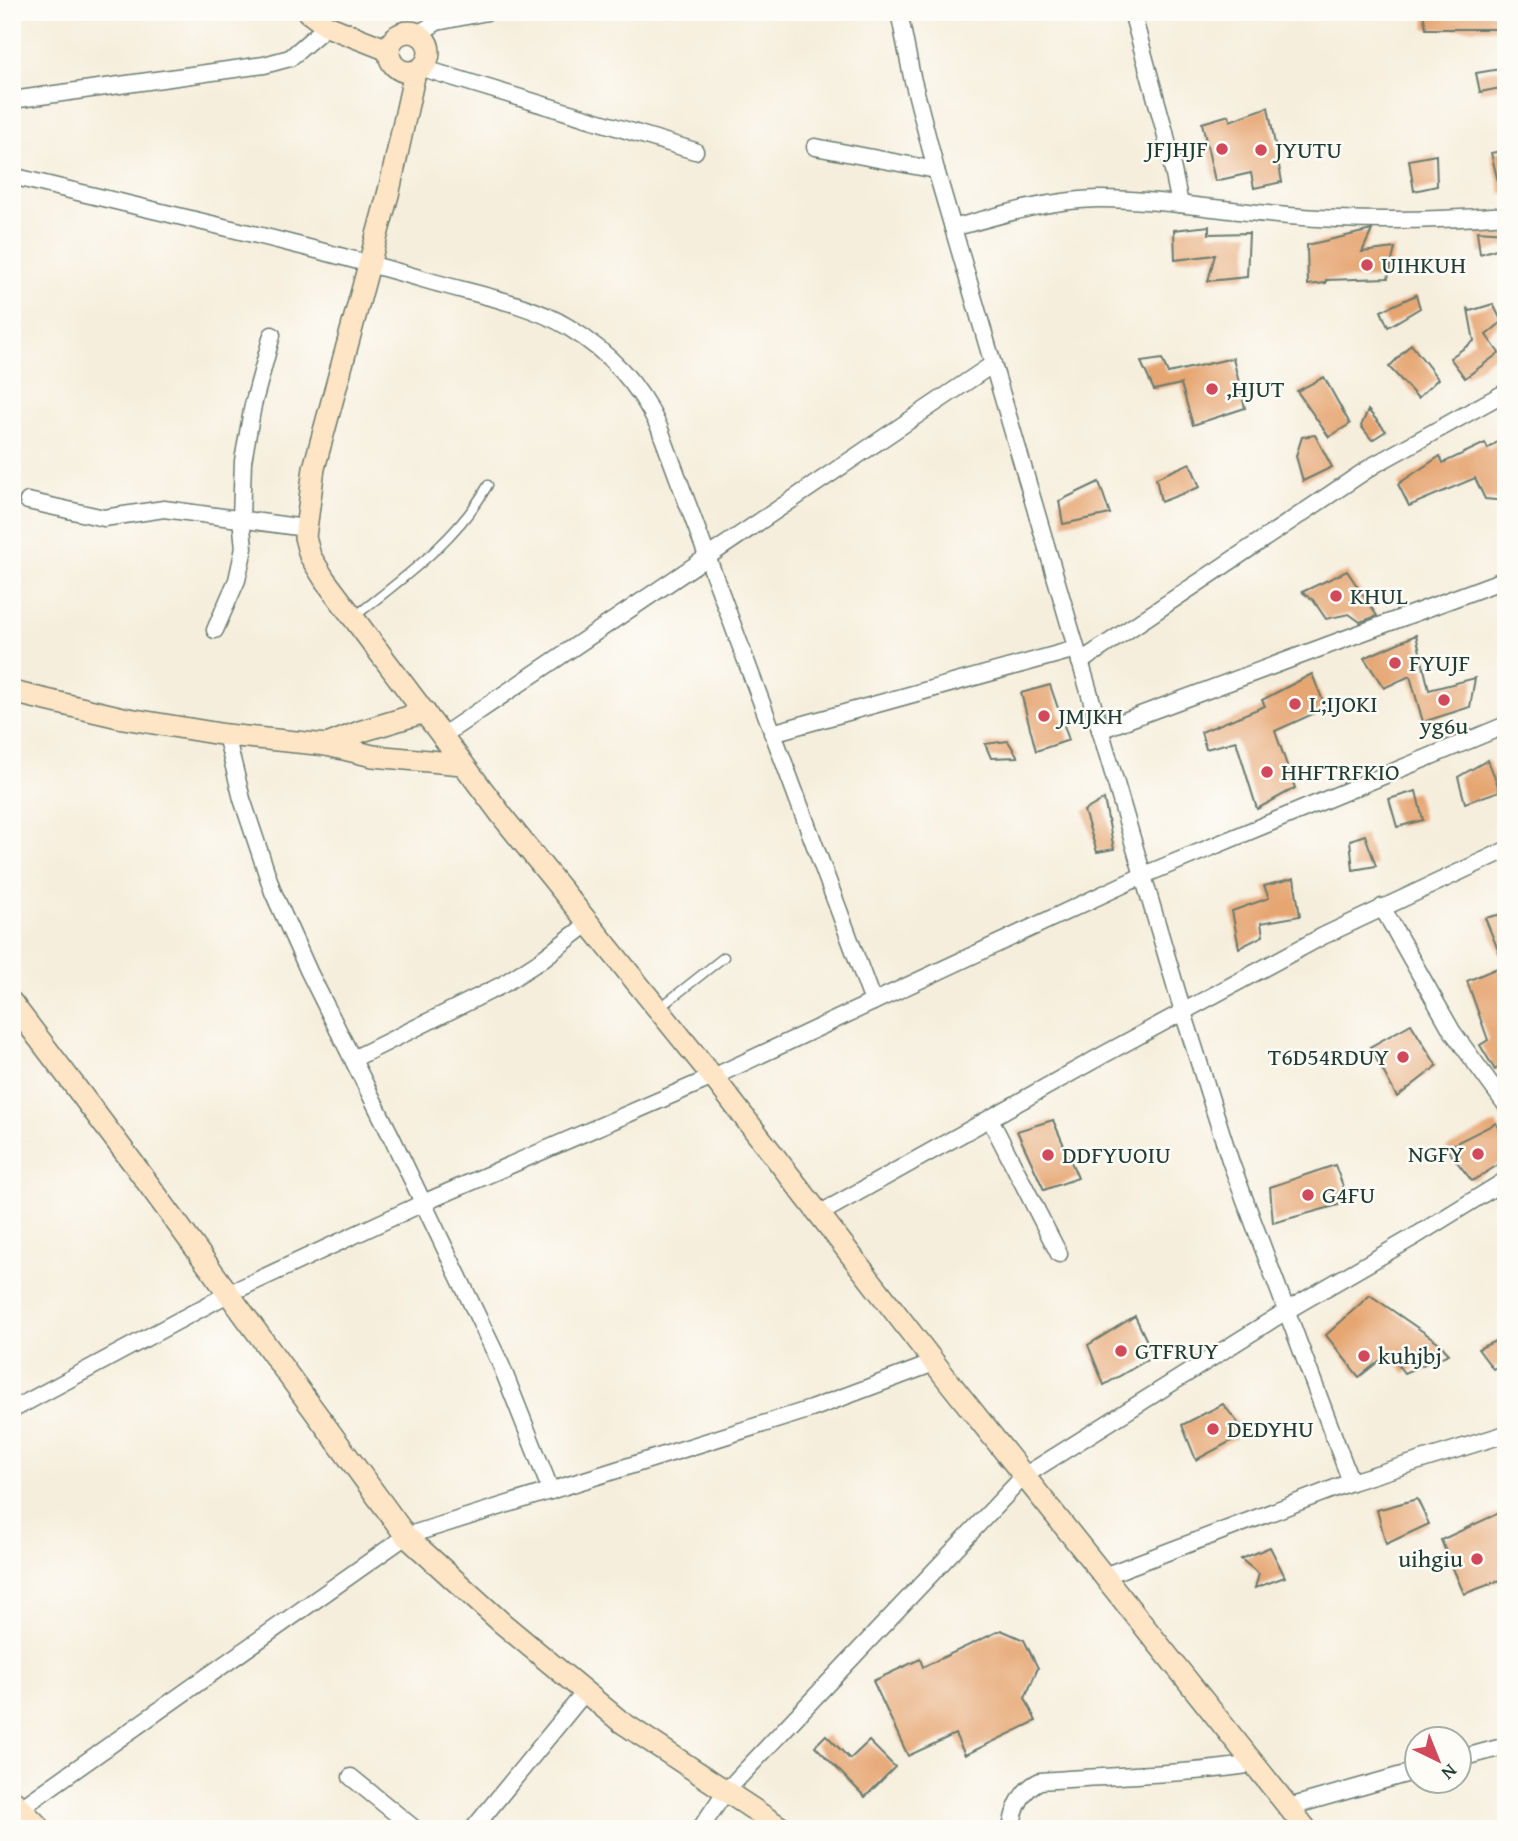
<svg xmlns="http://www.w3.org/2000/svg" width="1518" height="1841" viewBox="0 0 1518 1841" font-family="'Gentium Book Plus',serif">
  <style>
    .building { fill: #e6a672 }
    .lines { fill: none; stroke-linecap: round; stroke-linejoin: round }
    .lane-casing { stroke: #6a7b6f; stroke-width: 11 }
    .street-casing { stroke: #6a7b6f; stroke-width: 19 }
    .secondary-casing { stroke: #6a7b6f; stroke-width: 24 }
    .lane { stroke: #fff; stroke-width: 8 }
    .street { stroke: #fff; stroke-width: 16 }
    .secondary { stroke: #fee5c5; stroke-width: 21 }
    .poi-dot { fill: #d1495b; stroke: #fdfcf7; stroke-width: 2.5 }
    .labels { text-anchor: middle; stroke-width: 5; stroke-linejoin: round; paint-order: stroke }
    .poi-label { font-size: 24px; fill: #1f3d34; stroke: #fdfcf7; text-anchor: start }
  </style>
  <rect width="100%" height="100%" fill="#fdfcf7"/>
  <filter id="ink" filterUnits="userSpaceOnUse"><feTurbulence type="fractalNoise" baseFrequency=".0143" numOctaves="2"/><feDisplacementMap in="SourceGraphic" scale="14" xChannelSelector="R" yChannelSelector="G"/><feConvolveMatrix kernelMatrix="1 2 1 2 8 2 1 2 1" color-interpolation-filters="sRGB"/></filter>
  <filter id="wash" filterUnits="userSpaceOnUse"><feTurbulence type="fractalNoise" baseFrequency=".00686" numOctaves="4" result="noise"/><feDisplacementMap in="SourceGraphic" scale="28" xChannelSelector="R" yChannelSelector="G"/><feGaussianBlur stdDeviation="1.57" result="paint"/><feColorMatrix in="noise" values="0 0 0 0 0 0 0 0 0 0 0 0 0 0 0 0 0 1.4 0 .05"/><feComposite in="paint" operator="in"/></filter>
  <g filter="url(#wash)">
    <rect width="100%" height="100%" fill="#f6eedc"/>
    <g id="blocks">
      <g class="building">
        <path d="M1423,12H1500L1497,29H1426Z"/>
        <path d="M1506,68V87L1480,92L1476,73Z"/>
        <path d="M1268,107L1282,182L1254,188L1251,173L1215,181L1202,123L1229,115L1230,121Z"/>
        <path d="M1506,150V193L1501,194L1491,153Z"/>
        <path d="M1436,155L1437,186L1414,191L1409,160Z"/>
        <path d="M1209,226V234L1249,233L1247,277L1208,281L1215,255L1175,260L1174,230Z"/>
        <path d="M1372,230L1362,252L1395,248L1388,278L1326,280V283L1308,285L1307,245Z"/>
        <path d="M1477,231L1506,233V246L1480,254Z"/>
        <path d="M1416,295L1420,308L1388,327L1381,311Z"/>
        <path d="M1493,304L1502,322L1486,335L1499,353L1465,378L1450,358L1474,341L1468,309L1470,311Z"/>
        <path d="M1411,344L1438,379L1418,398L1389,367Z"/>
        <path d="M1233,358L1245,408L1193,425L1181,384L1154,390L1141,362L1162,359L1168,373Z"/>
        <path d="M1324,377L1350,424L1329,437L1297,391Z"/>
        <path d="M1368,410L1386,431L1372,440L1361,426Z"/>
        <path d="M1315,435L1332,467L1303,481L1296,456L1302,437Z"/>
        <path d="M1506,435V501L1485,499L1475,478L1409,506L1398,484L1440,456L1443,463L1485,443L1488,449Z"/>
        <path d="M1190,463L1200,487L1161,502L1156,478Z"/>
        <path d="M1099,482L1110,514L1063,524L1059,501Z"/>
        <path d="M1347,571L1377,616L1360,622L1349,614L1326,619L1313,600L1302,592Z"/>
        <path d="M1416,635L1429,690L1475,678L1470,707L1423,722L1410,676L1384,688L1364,658Z"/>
        <path d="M1312,674L1326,708L1275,731L1295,788L1257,809L1236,741L1206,749L1201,732L1265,706L1262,700Z"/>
        <path d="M1050,685L1069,740L1036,751L1021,693Z"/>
        <path d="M1008,741L1018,757L991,758L985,744Z"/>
        <path d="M1488,760L1500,791L1465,803L1458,777Z"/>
        <path d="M1416,791L1423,820L1397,827L1389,799Z"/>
        <path d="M1104,799L1114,849L1097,852L1084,811Z"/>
        <path d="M1365,835L1376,866L1353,870L1350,840Z"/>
        <path d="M1294,878L1300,916L1261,923L1263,936L1239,948L1232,911L1269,898L1264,886Z"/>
        <path d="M1506,913V967H1505L1485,918Z"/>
        <path d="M1497,968L1506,972V1064L1495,1070L1480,1045L1488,1040L1467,981Z"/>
        <path d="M1411,1024L1437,1066L1397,1097L1370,1047Z"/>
        <path d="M1053,1120L1078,1178L1044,1190L1017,1131Z"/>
        <path d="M1496,1123L1506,1142V1160L1472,1181L1446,1148Z"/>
        <path d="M1335,1165L1349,1202L1273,1223L1270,1187Z"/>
        <path d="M1370,1295L1438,1342L1449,1354L1404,1373L1389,1353L1359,1377L1326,1335Z"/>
        <path d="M1135,1316L1154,1356L1104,1385L1088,1345Z"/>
        <path d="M1506,1336V1361L1493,1369L1478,1349Z"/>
        <path d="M1223,1404L1246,1433L1196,1460L1182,1425Z"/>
        <path d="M1417,1499L1429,1524L1386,1544L1377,1510Z"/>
        <path d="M1503,1511L1506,1519V1578L1464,1594L1441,1540Z"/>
        <path d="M1270,1547L1285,1577L1255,1588L1259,1574L1241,1559Z"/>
        <path d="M1001,1630L1024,1640L1038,1668L1025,1698L1036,1721L965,1755L955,1734L908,1756L873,1681L920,1659L923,1667Z"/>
        <path d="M826,1735L850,1759L869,1741L895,1767L865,1797L815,1746Z"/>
      </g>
    </g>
  </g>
  <g filter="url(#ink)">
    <use href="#blocks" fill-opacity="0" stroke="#6a7b6f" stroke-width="2"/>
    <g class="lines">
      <g class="lane-casing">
        <g id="lane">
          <path d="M354,617C402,579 457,540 488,485"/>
          <path d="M658,1009L724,957"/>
        </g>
      </g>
      <g class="street-casing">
        <g id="street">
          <path d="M899,12L912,77L936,170L1183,1012L1231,1163L1351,1482"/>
          <path d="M1132,12L1165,132L1180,204"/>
          <path d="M418,34L437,22L487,12"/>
          <path d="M422,68L695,151"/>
          <path d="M12,100L264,65L290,58L327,26"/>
          <path d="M815,147L936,170"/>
          <path d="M12,176C153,211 294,241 433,282C475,294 531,304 568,327C610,353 638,383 659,427L873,1002"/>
          <path d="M953,228C1000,215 1048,200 1098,199C1162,199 1225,211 1289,216C1361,222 1433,221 1506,215"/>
          <path d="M28,501L104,518L164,509L305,528"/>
          <path d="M215,630L237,580L244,548L241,518L243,461L253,405L272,335"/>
          <path d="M1080,662L1374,465L1506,392"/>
          <path d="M1100,730L1506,579"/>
          <path d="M772,733L1076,649"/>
          <path d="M226,735L242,799L273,892L309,972L392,1138L501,1365L551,1491"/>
          <path d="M442,736L993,364"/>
          <path d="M1382,907L1452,1031L1506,1105"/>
          <path d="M353,1059L502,985L541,960L589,923"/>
          <path d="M990,1119L1059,1254"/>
          <path d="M819,1214L1103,1055L1323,936L1506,850"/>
          <path d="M12,1410L228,1294L423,1203L713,1077L1144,875L1506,725"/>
          <path d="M1104,1576L1351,1482L1506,1434"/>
          <path d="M1458,1759L1506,1746"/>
          <path d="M351,1777L415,1829"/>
          <path d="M1289,1807L1416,1771"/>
          <path d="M21,1808L406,1536L811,1409L934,1363"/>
          <path d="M473,1829L585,1692"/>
          <path d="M700,1829L726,1791L1024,1476L1286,1311L1417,1235L1506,1180"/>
          <path d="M1011,1829C1014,1809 1022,1789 1040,1781C1112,1775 1183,1775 1254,1764"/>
        </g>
      </g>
      <g class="secondary-casing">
        <g id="secondary">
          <path d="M308,12L327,26L388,50"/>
          <circle cx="409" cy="52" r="20"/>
          <path d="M415,72L389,191L314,468L305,537L310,556L325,580L506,821L713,1077L950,1383L1306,1829"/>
          <path d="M12,692L123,718L226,735L327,745L373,756L462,764"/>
          <path d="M327,745L362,731L425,712"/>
          <path d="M12,1003L133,1163L406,1536L502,1623L620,1721L783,1829"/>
          <path d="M12,1800L41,1829"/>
        </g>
      </g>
      <use href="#lane" class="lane"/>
      <use href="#street" class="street"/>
      <use href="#secondary" class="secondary"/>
    </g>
  </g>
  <g class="poi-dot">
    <circle cx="1222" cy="149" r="7"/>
    <circle cx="1261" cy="150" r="7"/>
    <circle cx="1367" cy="265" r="7"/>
    <circle cx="1212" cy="389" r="7"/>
    <circle cx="1336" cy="596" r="7"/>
    <circle cx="1395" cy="663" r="7"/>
    <circle cx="1444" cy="700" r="7"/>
    <circle cx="1295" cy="704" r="7"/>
    <circle cx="1044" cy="716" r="7"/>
    <circle cx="1267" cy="772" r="7"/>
    <circle cx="1403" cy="1057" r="7"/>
    <circle cx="1478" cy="1154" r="7"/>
    <circle cx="1048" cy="1155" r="7"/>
    <circle cx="1308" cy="1195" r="7"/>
    <circle cx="1121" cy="1351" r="7"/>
    <circle cx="1364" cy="1356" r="7"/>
    <circle cx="1213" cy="1429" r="7"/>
    <circle cx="1477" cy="1559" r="7"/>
  </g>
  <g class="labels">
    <g class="poi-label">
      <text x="1208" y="157" text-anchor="end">JFJHJF</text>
      <text x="1275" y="158">JYUTU</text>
      <text x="1381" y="273">UIHKUH</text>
      <text x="1226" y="397">,HJUT</text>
      <text x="1350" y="604">KHUL</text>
      <text x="1409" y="671">FYUJF</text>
      <text x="1309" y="712">L;IJOKI</text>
      <text x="1058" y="724">JMJKH</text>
      <text x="1444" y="734" text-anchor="middle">yg6u</text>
      <text x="1281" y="780">HHFTRFKIO</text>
      <text x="1389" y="1065" text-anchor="end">T6D54RDUY</text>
      <text x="1464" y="1162" text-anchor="end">NGFY</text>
      <text x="1062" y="1163">DDFYUOIU</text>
      <text x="1322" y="1203">G4FU</text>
      <text x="1135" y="1359">GTFRUY</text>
      <text x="1378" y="1364">kuhjbj</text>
      <text x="1227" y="1437">DEDYHU</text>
      <text x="1463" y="1567" text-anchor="end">uihgiu</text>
    </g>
  </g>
  <rect width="1518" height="1841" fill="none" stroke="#fdfcf7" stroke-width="42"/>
  <g transform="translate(1438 1760) rotate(137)"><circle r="33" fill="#fdfcf7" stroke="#a4b0a9" stroke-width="2"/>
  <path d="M0-5L12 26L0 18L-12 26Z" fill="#d1495b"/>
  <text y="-10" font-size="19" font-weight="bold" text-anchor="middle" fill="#1f3d34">N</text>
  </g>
</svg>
